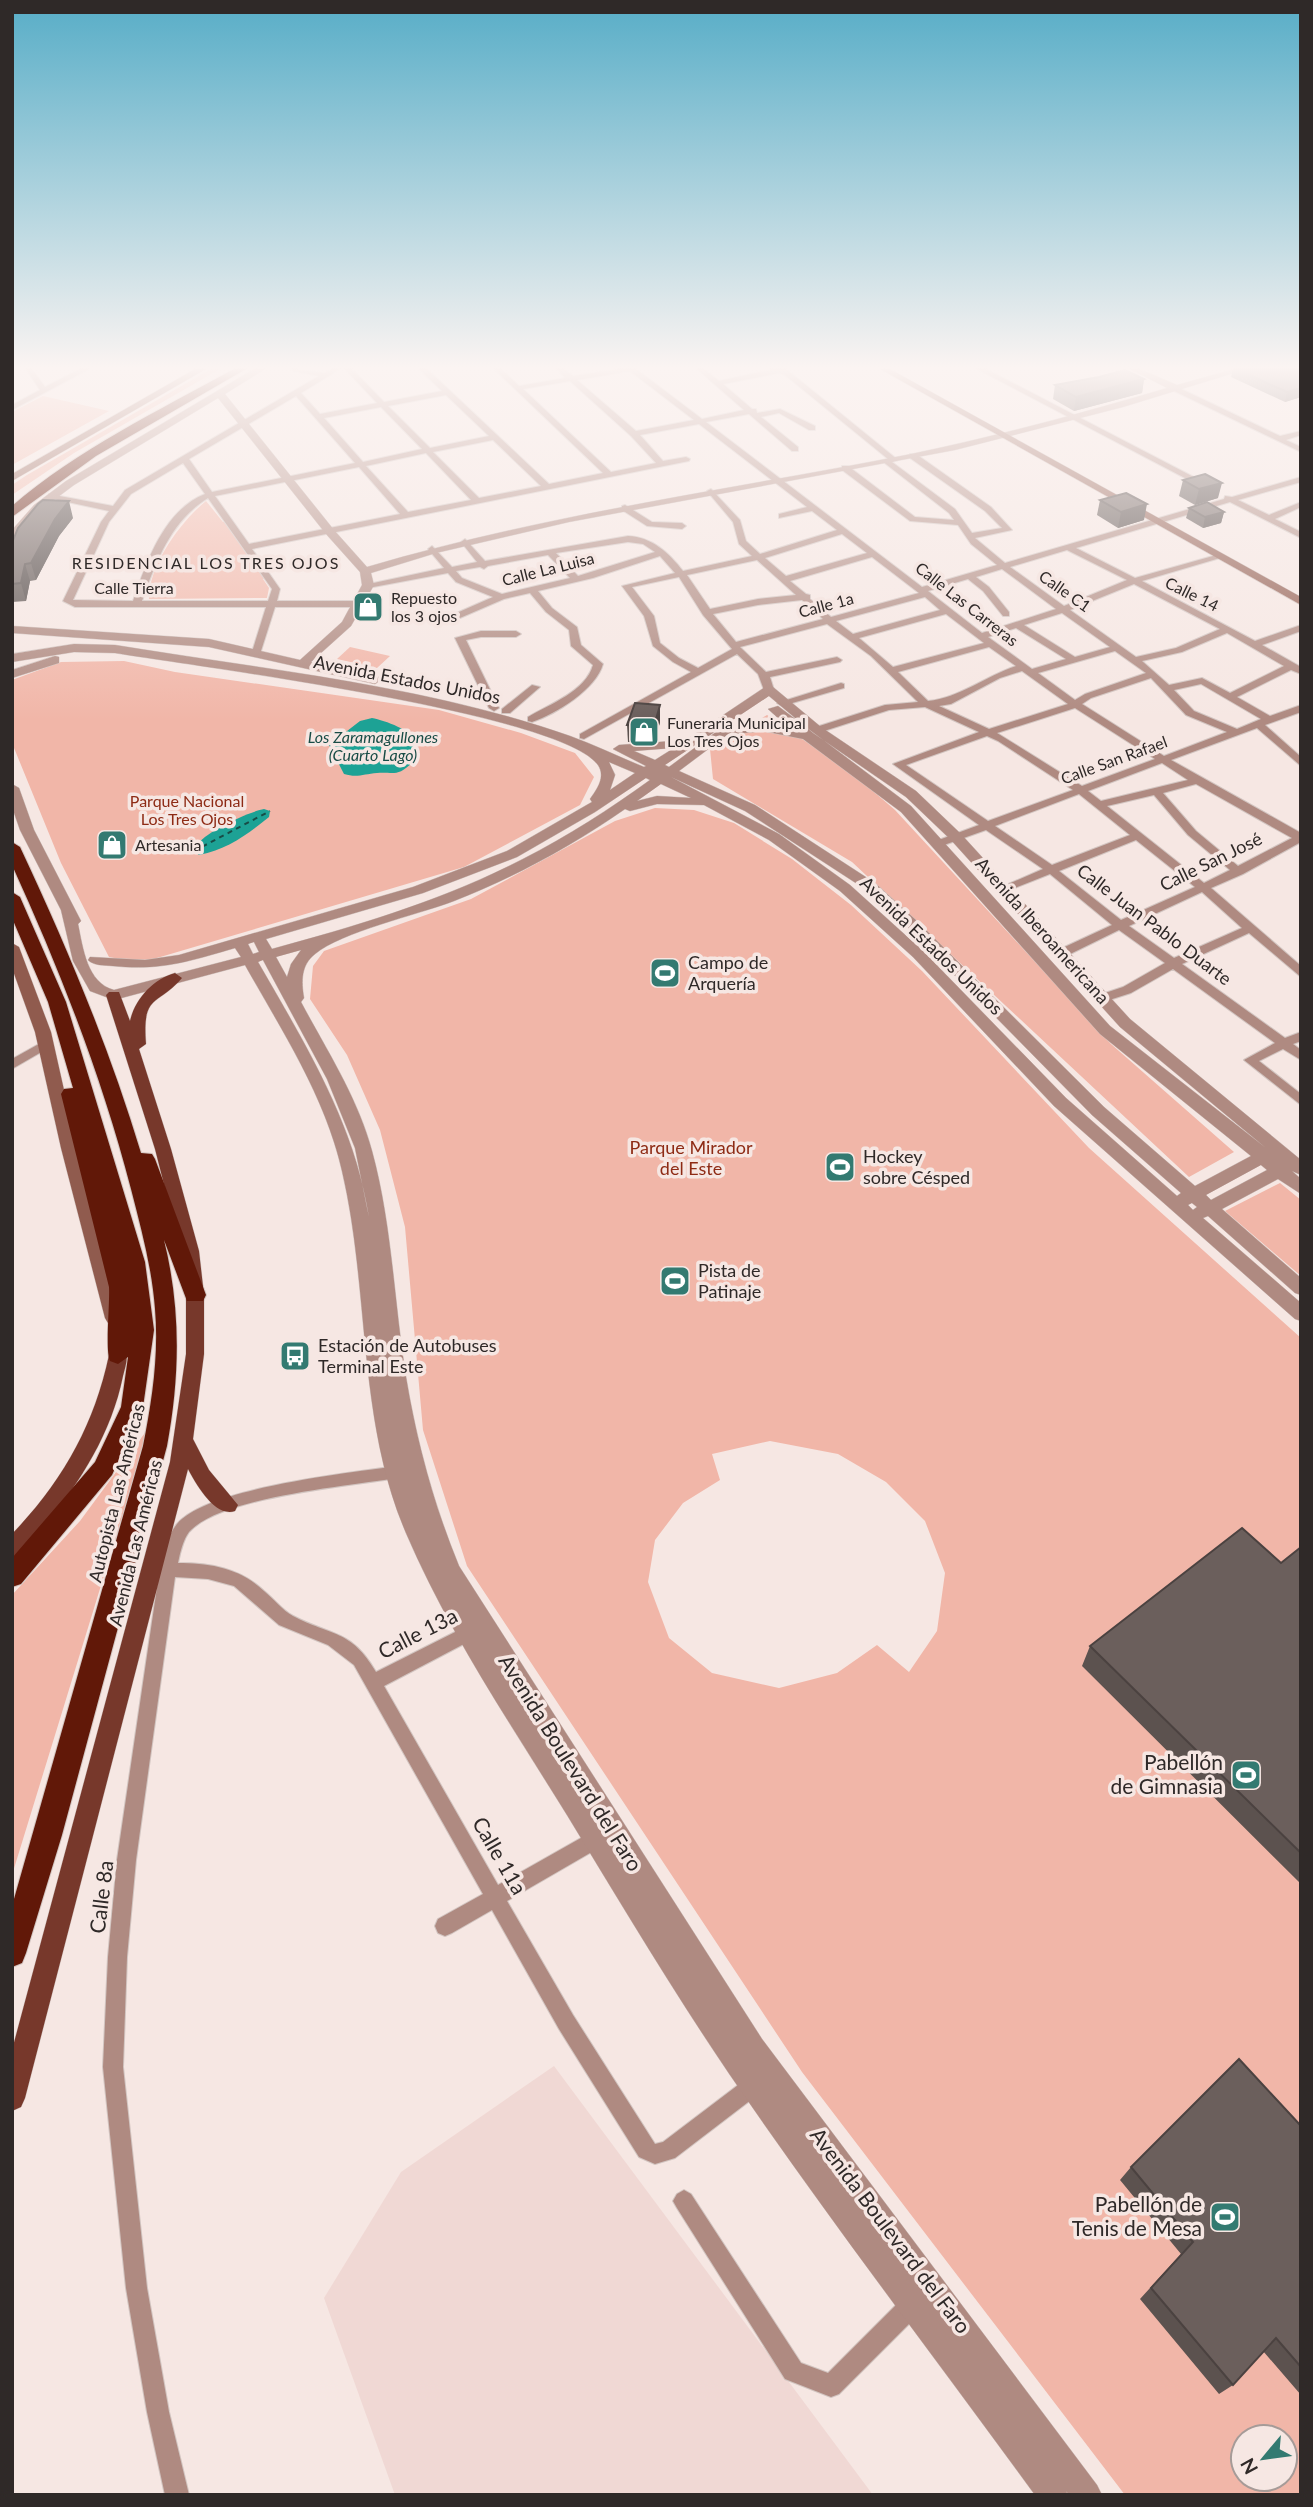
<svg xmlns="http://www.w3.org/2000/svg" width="1313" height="2507" viewBox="0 0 1313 2507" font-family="Lato,sans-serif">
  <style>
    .built { fill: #f0d8d4 }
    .green { fill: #f1b6a8; fill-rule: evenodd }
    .water { fill: #1da295 }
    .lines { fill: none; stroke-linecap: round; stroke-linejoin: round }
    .ferry { stroke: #184c46; stroke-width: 2; stroke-dasharray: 5 4.5; stroke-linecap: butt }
    .minor-casing { stroke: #d2c5c1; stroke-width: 2 }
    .tertiary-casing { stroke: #d2c5c1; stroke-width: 1 }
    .secondary-casing { stroke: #d2c5c1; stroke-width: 1 }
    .primary-casing { stroke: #d2c5c1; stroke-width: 1 }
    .motorway-casing { stroke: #d2c5c1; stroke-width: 2 }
    .minor { fill: #af8a81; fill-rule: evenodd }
    .tertiary { fill: #af8a81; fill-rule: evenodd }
    .secondary { fill: #905b4e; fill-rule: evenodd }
    .primary { fill: #77382b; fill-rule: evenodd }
    .motorway { fill: #611808; fill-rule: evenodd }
    .wall { fill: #5c524f }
    .shaded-wall { fill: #4b4240 }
    .building { fill: #6b5f5c; stroke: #4b4240; stroke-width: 2 }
    .labels { text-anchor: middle; stroke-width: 7; stroke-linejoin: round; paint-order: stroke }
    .far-neighbourhood-label { font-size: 16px; letter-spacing: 2px; fill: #2f2928; stroke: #f6e7e3 }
    .far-street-label { font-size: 16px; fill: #2f2928; stroke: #f6e7e3 }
    .far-poi-label { font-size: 16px; fill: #2f2928; stroke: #f6e7e3; text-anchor: start }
    .far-water-label { font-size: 16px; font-style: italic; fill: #184c46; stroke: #f6e7e3 }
    .far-park-label { font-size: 16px; fill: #8e2b15; stroke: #f6e7e3 }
    .street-label { font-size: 18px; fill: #2f2928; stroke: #f6e7e3 }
    .poi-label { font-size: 18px; fill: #2f2928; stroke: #f6e7e3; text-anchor: start }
    .park-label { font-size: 18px; fill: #8e2b15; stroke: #f6e7e3 }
    .near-street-label { font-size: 21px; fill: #2f2928; stroke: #f6e7e3 }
    .near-poi-label { font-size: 21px; fill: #2f2928; stroke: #f6e7e3; text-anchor: end }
  </style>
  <rect width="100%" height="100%" fill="#f6e7e3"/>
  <path class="built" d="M554,2066L873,2495H395L324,2298L401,2172Z"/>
  <g class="green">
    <path d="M211,369H220L74,453L12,495V485L27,475Z"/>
    <path d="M43,396L109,411L12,465V412Z"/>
    <path d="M206,501L223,522H226L265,578L263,579L269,588L267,598L149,599C148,566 182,520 206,501Z"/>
    <path d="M350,647L390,656L377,668L337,659Z"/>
    <path d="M124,661L175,672L439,710L521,733L575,753L594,777L580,805L464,867L140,963L109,957L61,863L12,743V680L61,662Z"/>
    <path d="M767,715L852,773L895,810L1111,1044L1234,1152L1189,1177L852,862L713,779L710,749Z"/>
    <path d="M655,808L694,810L734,823L792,859L851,905L922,971L1089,1148L1301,1338V2495H1125L802,2072L467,1566L423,1430L405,1227L380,1130L347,1055L310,999L313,966L324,951L471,899L615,821ZM770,1441L838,1454L886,1482L925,1521L945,1573L937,1631L909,1672L877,1645L837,1673L779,1688L712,1673L669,1638L648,1582L655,1540L683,1503L720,1480L712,1454ZM1243,2437H1285V2479H1243Z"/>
    <path d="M1280,1183L1301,1200V1276L1225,1211Z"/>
    <path d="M150,1426L12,1875V1595L80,1521Z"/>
  </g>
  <g class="water">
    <path d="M372,718C385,721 413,729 416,745C417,751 413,757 413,762C397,777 396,772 377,773C364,774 357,778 344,774L329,745L360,721Z"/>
    <path d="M264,809L270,811L269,817C247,835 228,849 199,855L194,851C196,835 248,812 264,809Z"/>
  </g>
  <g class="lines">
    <path class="ferry" d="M194,851L270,811"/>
    <g class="minor-casing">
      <g id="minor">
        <path d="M26,369H32L45,387L80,369H89L12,410V405L40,390Z"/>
        <path d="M293,369L325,373L332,369H340L301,393L320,414L377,403L345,369H352L384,402L442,391L419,369H427L549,484L603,473L494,369H501L519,386L565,378L557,369H564L573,376L619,369H636L702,419L744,410L697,369H704L719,381L770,370V369H786L898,460L892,462L955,509L972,533L1002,528L985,511L910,458V454H916L991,507L1012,530L975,538L1005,563L1224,499L1225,496L1232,497L1301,477V482L1238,500L1269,515L1301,502V507L1275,519L1301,532V538L1230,502L1076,548L1135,578L1220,554V558L1142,581L1255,641L1301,625V631L1262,645L1301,667V674L1291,670L1237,697L1270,716L1301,705V712L1265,725L1301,757V766L1257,728L1171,760L1301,833V842L1243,874L1211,888L1301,966V977L1249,933L1182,964L1285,1038L1301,1032V1041L1293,1044L1301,1050V1060L1283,1049L1259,1061L1301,1094V1105L1244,1060L1275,1043L1173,969L1131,993L1100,1003L1096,1002L1094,999L1096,996L1123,987L1165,963L1119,930L1064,957H1056V951L1112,925L1050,874L1007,891L1003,892L997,889L1043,869L986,830L944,845H936V841L979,825L893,764L979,732L925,707L889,710L821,732H813V728L885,705L918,702L871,656L827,624L740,647L766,672L837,657L842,660L840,662L770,677L774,690L769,693L764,690L758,674L737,654L584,739L580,738V734L691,672L673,662L653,646L644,616L622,586L675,573L660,556L593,578L538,591L552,608L577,627L581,645L603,664C596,689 556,714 532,722L528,721V717C550,704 586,691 593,665L571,646L569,630L546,612L530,593L504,599L446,624L443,623V619L493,597L456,582L448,573L368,588L364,585L444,568L428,549L432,546L452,567L477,562L461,542L465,539L485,561L628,536C652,537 669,553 683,571L752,556L739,544L733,522L707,491L711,489L740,520L746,541L760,554L837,530L812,511L779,518V514L807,507L699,424L640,435L663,461L686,457L690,459L689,461L252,549L280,589L277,601H358L363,604L358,607H275L260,654L252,652L266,607H75L63,601L101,522L109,511L49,498V494L113,506L125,490L319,376L293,371ZM630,371L694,420L636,431L577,380ZM779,373L785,375L888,459L882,461L949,513L954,520L915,517L848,466H842V470L910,521L958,525L971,544L997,565L922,587L706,422L749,414L792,451H798V447L761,417L779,413L809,430H815V426L780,409L757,413L756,409H752L723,384ZM570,381L631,436L656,463L611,472L523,389ZM446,395L489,436L430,448L388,406ZM296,396L355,463L212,492L189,459ZM381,407L422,449L363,462L324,418ZM493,440L541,486L479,498L433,452ZM426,453L471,500L408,512L366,466ZM183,463L205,494C164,510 146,563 133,601L73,600L109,522L131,494ZM359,467L400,514L249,544L215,496ZM208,498L272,589L268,601H142C156,561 171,521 208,498ZM842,534L867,553L786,576L765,558ZM628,542L643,544L655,552L578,576L556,553ZM1067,550L1127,580L1064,606L1010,567ZM548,555L570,578L502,594L462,578L456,571L480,567L484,569L488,566ZM872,557L919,593L831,617L810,599V595L806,594L790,581ZM757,560L796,595L758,599L710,609L687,575ZM1002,569L1056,609L982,633L928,591L968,579L983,591L1003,616H1009V612L989,587L976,577ZM679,577L703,615L732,649L698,668L679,658L660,643L654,616L632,587ZM1134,584L1220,629L1176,648L1136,657L1070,610ZM925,597L940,610L853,634L836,621ZM802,600L823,619L736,642L713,614L758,605ZM1062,613L1110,647L1075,657L1024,625ZM946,614L984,643L893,667L859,638ZM1016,628L1066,659L1032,669L988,637ZM1227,633L1284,666L1230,693L1202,678L1169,685L1142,661L1182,652ZM989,647L1016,666C986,676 959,698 928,701L898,672ZM1115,651L1146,673L1085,694L1075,700L1038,673ZM1022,671L1068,704L989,729L939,706L951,704L1000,678ZM1151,678L1186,715L1227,732L1164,756L1082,704L1091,698ZM1201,684L1261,719L1237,729L1194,711L1174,690ZM1075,708L1155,759L1082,786L997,733ZM987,736L998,741L1073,790L988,821L906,765ZM1162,763L1188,780L1101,801L1088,791ZM1196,784L1292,838L1238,866L1196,831L1163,793ZM1079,794L1130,835L1052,865L995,826ZM1154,795L1188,835L1230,870L1204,883L1107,806ZM1136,840L1195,887L1121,920L1059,871ZM1202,892L1242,928L1174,958L1129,926Z"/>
        <path d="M977,369H986L1211,486L1204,488Z"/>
        <path d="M1175,386L1280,436L1301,431V435L1286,440L1301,447V452L1172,390L1171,388Z"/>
        <path d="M625,505L652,522L682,523L686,526L682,529L647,526L622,510V506Z"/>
        <path d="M481,631H516L521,634L516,637H481L466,640L499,708L494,711L489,708L455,638Z"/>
        <path d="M841,683L844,684V688L782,706L777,703Z"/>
        <path d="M532,685L540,687L510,713H502V709Z"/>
        <path d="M46,1040L50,1041L52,1044L50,1047L12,1069V1059Z"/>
        <path d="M397,1466L403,1467L405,1472L403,1477L397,1478C349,1486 220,1497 189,1532C183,1540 180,1553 178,1563C210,1563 240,1568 264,1591C274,1599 282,1610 293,1616C331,1636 351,1629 376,1672L469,1625L475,1622L481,1625L483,1630L481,1635L384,1686L498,1885L595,1830L602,1827L609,1830L611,1836L609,1842L507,1901L573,2015L655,2144L663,2142L746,2079L753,2076L760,2079L763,2086L760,2093L675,2158L655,2164L639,2157L559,2029L492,1910L452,1933L445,1936L438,1933L435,1926L438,1919L483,1894L354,1665L328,1645L279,1625L234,1586L208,1579L175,1577L136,1860L127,1957L123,2067L147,2288L169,2412L189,2495H165L147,2412L126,2288L103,2067L108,1957L117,1860L159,1574C163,1558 166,1537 177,1524C206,1488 350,1473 397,1466Z"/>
        <path d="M684,2190L691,2194L801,2363L828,2373L905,2296L913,2293L921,2296L924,2304L921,2312L839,2394L831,2397L785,2379L677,2208L673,2201L677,2194Z"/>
      </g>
    </g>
    <g class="tertiary-casing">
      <g id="tertiary">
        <path d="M254,369H265L225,394L334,530L367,567C546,514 729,490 911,454C997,436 1083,413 1167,388L1130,369H1140L1177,385L1234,369H1247L1123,407L955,450L569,522L436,553L371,573L374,585L351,626L311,662L379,677L381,680L375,684L209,647L12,633V626L209,639L300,660L342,622L362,585L360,572L326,534L218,398L74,485L42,509L12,540V530L34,505L66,481Z"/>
        <path d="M74,644L115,645C267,670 424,685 570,736C595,745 619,757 644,767L646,766L613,749L619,745L686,740L765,687H773L821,727L916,791L961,834L1130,1019L1301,1160V1175L1292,1171L1301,1179V1194L1278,1179L1222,1209L1301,1278V1295L1295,1293L1208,1216L1203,1218L1301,1303V1321L1295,1319L1054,1106L913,957L840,891L769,840L704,805L657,804L630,811L625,809C572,846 515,877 454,901C417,915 341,932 315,954C301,965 301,981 304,998L301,1002C326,1049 358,1098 372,1151C392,1224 394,1302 406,1377C417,1443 434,1505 459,1566L762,2039L1097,2485L1102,2495H1069L1066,2491L1068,2495H1035C933,2355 828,2218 730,2075C673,1991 620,1902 567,1815C510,1723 449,1633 406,1533C357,1419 370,1290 342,1171C325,1096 282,1031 245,965L114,1000L90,991L73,961L61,910L20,830L12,807V784L19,788L34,830L81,921L78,924C83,948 87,983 114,990L241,957L235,948C190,961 161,971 113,966C104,965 94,966 88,960L90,957L145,960L179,955L413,887L507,851L585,806L592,802L590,799C597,789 606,777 598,765C561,713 195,666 115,653L74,652L12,662V654ZM769,696L813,733L906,797L951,840L1120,1027L1266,1148L1110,1026L911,806L778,706L768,709L791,730L763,723L724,726L669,767L665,765ZM763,731L803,739L901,812L1100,1034L1251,1156L1195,1186L1104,1107L917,921L875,883L755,805L679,771L727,735ZM674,748L655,760L634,751ZM609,762L635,773L610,790L615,775ZM671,777L745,811L865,889L907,927L1092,1115L1181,1193L1177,1196L1066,1098L923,951L850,885L779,834ZM646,778L650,780C610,809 568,836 523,859C444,900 357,926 272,949L266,939L423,893L517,857L595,812ZM661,784L691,798L657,796L637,801ZM254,942L259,952L253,954L248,944ZM301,950L291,964L287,977L276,957ZM263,960L327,1079L355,1148L367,1208L369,1217C354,1122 305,1044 258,962ZM1261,1165L1267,1170L1211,1200L1206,1195ZM1192,1203L1197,1207L1193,1210L1188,1205Z"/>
        <path d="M55,656L59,657V663L12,678V670Z"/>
      </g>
    </g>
    <g class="secondary-casing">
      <g id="secondary">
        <path d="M195,369H206L12,481V474Z"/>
        <path d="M880,369H890L1301,597V605Z"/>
        <path d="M12,943L19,947L51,1032L77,1148L123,1318L120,1323H108L105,1318L61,1148L35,1032L12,968Z"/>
      </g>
    </g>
    <g class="primary-casing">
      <g id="primary">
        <path d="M175,973L182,978C157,1007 142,993 146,1044L139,1049L171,1149L199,1251L204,1295V1354L193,1439L209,1470L238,1505L235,1511C215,1518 196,1484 188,1469L25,2098L21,2107L12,2111V2050L170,1462L186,1354V1295L181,1251L155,1149L106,995L109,992H119L130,1021C135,999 153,979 175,973Z"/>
        <path d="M118,1348L125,1350C129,1358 125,1367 123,1376C109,1445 66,1504 19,1554L12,1557V1534C62,1482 94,1426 109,1355L111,1350Z"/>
      </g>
    </g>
    <g class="motorway-casing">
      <g id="motorway">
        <path d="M234,369H246L96,456L12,517V506C78,449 158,411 234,369Z"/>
        <path d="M12,842L20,847C67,947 109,1047 141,1153L152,1154L155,1159L206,1295L203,1301H187L164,1240C181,1309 180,1376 167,1446L62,1835L26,1953L22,1963L12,1967V1906L143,1446C152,1401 159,1355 155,1309C152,1268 141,1228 131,1189C102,1077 60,970 12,865Z"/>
        <path d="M12,892L20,897L66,1002L145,1262L154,1330L143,1407L112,1475L21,1584L12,1587V1558L95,1462L121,1407L128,1357L118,1364L110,1361C105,1352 110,1302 109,1287L61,1094L64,1089L73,1088L48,1002L12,918Z"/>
      </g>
    </g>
    <use href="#minor" class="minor"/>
    <use href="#tertiary" class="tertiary"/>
    <use href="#secondary" class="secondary"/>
    <use href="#primary" class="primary"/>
    <use href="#motorway" class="motorway"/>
  </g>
  <g class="wall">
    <path d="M1233,369H1301V397L1285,402L1231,377Z"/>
    <path d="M1144,379L1142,393L1074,411L1053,399L1055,385Z"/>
    <path d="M1183,480L1218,498L1195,505L1179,496Z"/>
    <path d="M1100,500L1144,520L1118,528L1097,515Z"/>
    <path d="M1189,508L1224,512L1221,523L1203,528L1186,518Z"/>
    <path d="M73,518L59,536L36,580L30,581L26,601L12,602V543Z"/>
    <path d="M660,705V722L655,740L628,742L627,725Z"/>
    <path d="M1301,1547V1884L1082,1666L1090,1646L1281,1563Z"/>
    <path d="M1301,2126V2395L1263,2351L1233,2385L1219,2394L1140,2299L1181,2254L1120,2180L1131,2167Z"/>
  </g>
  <g class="shaded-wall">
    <path d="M1144,379L1142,393L1074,411L1076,397Z"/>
    <path d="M1301,388V397L1285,402L1287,392Z"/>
    <path d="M1222,483L1218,498L1195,505L1199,489Z"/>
    <path d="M69,501L73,518L59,536L36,580L31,563L55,519Z"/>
    <path d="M1147,504L1144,520L1118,528L1121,512Z"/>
    <path d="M1224,512L1221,523L1203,528L1205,517Z"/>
    <path d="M25,564L30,581L26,601L21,583Z"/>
    <path d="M660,705V722L655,740V723Z"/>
  </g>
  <g class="building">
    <path d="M1236,369H1301V388L1287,392Z"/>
    <path d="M1125,370L1144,379L1076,397L1055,385L1099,377Z"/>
    <path d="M1205,474L1222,483L1199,489L1183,480Z"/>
    <path d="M1126,493L1147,504L1121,512L1100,500Z"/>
    <path d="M43,500L69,501L55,519L31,563L25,564L21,583L12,584V543L18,528L38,504Z"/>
    <path d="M1207,502L1224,512L1205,517L1189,508Z"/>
    <path d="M635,703L660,705L655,723L627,725Z"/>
    <path d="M1242,1528L1281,1563L1301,1547V1853L1090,1646Z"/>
    <path d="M1239,2059L1301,2126V2367L1276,2338L1233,2385L1151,2288L1193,2242L1131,2167Z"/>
  </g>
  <linearGradient id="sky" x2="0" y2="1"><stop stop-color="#57adc7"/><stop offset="0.51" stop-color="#fbf4f2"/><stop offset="1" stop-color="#fbf4f2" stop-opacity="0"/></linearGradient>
  <rect width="1313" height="720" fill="url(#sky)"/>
  <defs>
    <g id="shop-square" transform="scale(1.575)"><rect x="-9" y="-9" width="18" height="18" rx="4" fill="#337a71" stroke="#f6e7e3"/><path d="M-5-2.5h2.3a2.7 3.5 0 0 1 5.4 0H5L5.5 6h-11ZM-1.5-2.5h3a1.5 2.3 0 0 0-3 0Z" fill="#fff"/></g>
    <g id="stadium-square" transform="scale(1.575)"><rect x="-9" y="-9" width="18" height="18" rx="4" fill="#337a71" stroke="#f6e7e3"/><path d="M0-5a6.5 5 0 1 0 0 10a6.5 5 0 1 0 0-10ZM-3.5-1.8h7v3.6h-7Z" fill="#fff"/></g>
    <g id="bus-square" transform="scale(1.575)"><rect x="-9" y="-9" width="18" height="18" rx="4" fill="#337a71" stroke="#f6e7e3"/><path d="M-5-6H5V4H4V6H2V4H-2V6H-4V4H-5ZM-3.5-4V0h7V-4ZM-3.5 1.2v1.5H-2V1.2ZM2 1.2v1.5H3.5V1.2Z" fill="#fff"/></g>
  </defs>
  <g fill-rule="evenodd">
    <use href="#shop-square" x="368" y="607"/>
    <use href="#shop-square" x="644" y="732"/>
    <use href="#shop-square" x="112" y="845"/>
    <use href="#stadium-square" x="665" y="973"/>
    <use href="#stadium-square" x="840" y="1167"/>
    <use href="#stadium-square" x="675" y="1281"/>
    <use href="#bus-square" x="295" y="1356"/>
    <use href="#stadium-square" x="1246" y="1775"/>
    <use href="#stadium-square" x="1225" y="2217"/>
  </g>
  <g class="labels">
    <g class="far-neighbourhood-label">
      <text x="206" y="569">RESIDENCIAL LOS TRES OJOS</text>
    </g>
    <g class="far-street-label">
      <text transform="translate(548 569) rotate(-14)" y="6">Calle La Luisa</text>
      <text x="134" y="594">Calle Tierra</text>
      <text transform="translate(1065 591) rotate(35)" y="6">Calle C1</text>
      <text transform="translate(1192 594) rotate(26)" y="6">Calle 14</text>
      <text transform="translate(967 604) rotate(38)" y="6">Calle Las Carreras</text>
      <text transform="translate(826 605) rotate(-15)" y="6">Calle 1a</text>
      <text transform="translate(1114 760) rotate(-20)" y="6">Calle San Rafael</text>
    </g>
    <g class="far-poi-label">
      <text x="391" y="604">Repuesto<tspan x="391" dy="18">los 3 ojos</tspan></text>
      <text x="667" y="729">Funeraria Municipal<tspan x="667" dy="18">Los Tres Ojos</tspan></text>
      <text x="135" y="851">Artesania</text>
    </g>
    <g class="far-water-label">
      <text x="373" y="743">Los Zaramagullones<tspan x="373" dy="18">(Cuarto Lago)</tspan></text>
    </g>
    <g class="far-park-label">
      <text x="187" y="807">Parque Nacional<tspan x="187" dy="18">Los Tres Ojos</tspan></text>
    </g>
    <g class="street-label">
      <text transform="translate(407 680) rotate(11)" y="6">Avenida Estados Unidos</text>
      <text transform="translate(1211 862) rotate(-26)" y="6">Calle San José</text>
      <text transform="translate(1154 925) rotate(37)" y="6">Calle Juan Pablo Duarte</text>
      <text transform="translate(1042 931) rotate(48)" y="6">Avenida Iberoamericana</text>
      <text transform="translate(931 946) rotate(44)" y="6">Avenida Estados Unidos</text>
      <text transform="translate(117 1493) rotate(-76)" y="6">Autopista Las Américas</text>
      <text transform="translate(136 1543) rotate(-76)" y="6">Avenida Las Américas</text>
    </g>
    <g class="poi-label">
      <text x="688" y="969">Campo de<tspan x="688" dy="21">Arquería</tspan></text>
      <text x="863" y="1163">Hockey<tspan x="863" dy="21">sobre Césped</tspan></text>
      <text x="698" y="1277">Pista de<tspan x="698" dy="21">Patinaje</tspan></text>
      <text x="318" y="1352">Estación de Autobuses<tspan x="318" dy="21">Terminal Este</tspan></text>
    </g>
    <g class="park-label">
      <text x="691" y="1154">Parque Mirador<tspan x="691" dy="21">del Este</tspan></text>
    </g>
    <g class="near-street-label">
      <text transform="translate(418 1634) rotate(-27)" y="7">Calle 13a</text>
      <text transform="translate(570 1763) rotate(58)" y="7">Avenida Boulevard del Faro</text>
      <text transform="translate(499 1856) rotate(60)" y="7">Calle 11a</text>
      <text transform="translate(102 1897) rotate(-83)" y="7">Calle 8a</text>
      <text transform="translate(890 2231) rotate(53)" y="7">Avenida Boulevard del Faro</text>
    </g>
    <g class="near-poi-label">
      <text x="1223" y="1770">Pabellón<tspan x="1223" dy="24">de Gimnasia</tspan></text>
      <text x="1202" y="2212">Pabellón de<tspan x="1202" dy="24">Tenis de Mesa</tspan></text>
    </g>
  </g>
  <rect width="1313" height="2507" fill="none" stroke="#2f2928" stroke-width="28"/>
  <g transform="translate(1264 2458) rotate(241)"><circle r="33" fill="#f6e7e3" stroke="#a69b98" stroke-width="2"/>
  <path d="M0-5L12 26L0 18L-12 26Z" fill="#337a71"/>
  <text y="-10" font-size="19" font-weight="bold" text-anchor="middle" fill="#2f2928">N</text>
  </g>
</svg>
